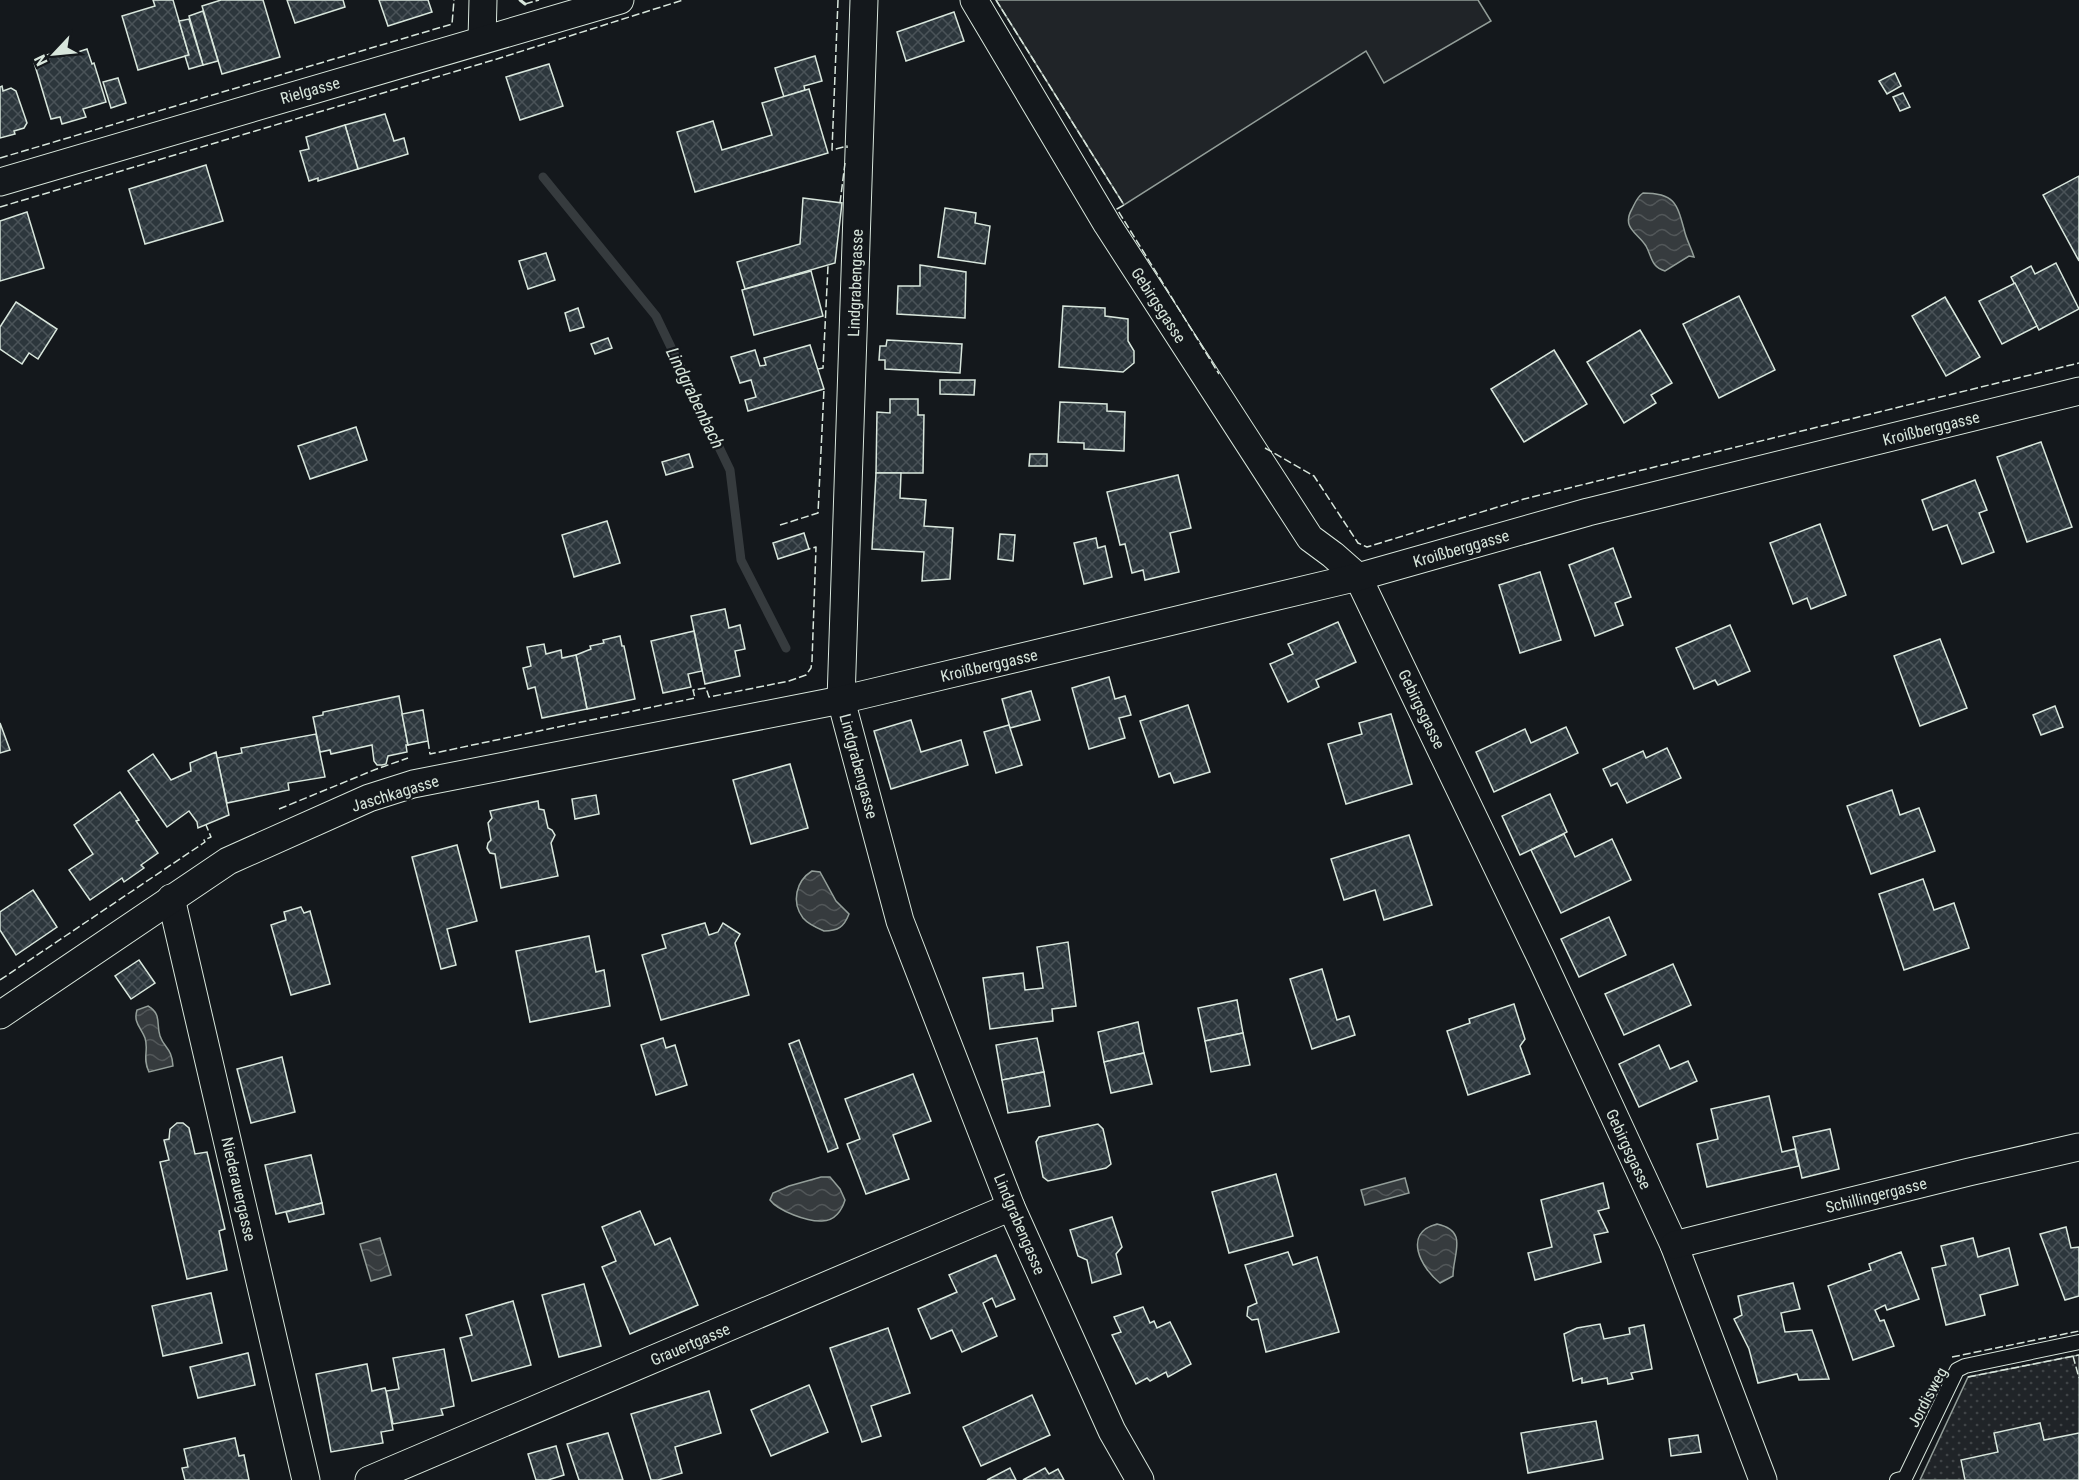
<svg xmlns="http://www.w3.org/2000/svg" width="2079" height="1480" viewBox="0 0 2079 1480" font-family="'Roboto Condensed',sans-serif">
  <style>
    .green { fill: #202428; stroke: #939e99; stroke-width: 1.5 }
    .garden { fill: url(#garden-dots); stroke: #939e99; stroke-width: 1.5 }
    .water { fill: url(#water-waves); stroke: #939e99; stroke-width: 1.5 }
    .lines { fill: none; stroke-linecap: round; stroke-linejoin: round }
    .stream { stroke: #363b3e; stroke-width: 9 }
    .building { fill: url(#building-cross-hatch); stroke: #d8e6dc; stroke-width: 1.5 }
    .service-casing { stroke: #d8e6dc; stroke-width: 16 }
    .minor-casing { stroke: #d8e6dc; stroke-width: 29 }
    .service { stroke: #14181c; stroke-width: 14 }
    .minor { stroke: #14181c; stroke-width: 27 }
    .fence { stroke: #d8e6dc; stroke-width: 1.5; stroke-dasharray: 8 3; stroke-linecap: butt }
    .wall { stroke: #d8e6dc; stroke-width: 3 }
    .labels { text-anchor: middle; stroke-width: 4.5; stroke-linejoin: round; paint-order: stroke }
    .street-label { font-size: 16px; fill: #d8e6dc; stroke: #14181c }
    .water-label { font-size: 18px; font-style: italic; fill: #d8e6dc; stroke: #14181c }
  </style>
  <defs>
    <pattern id="garden-dots" width="8" height="8" patternUnits="userSpaceOnUse" patternTransform="scale(1.5)"><rect width="8" height="8" fill="#202428"/><path d="M2 2h.1M6 6h.1" fill="none" stroke="#404447" stroke-width="1.8" stroke-linecap="round"/></pattern>
    <pattern id="water-waves" width="16" height="10" patternUnits="userSpaceOnUse" patternTransform="scale(1.5)"><rect width="16" height="10" fill="#363b3e"/><path d="M0 5q4-4 8 0t8 0" fill="none" stroke="#525759"/></pattern>
    <pattern id="building-cross-hatch" width="8" height="8" patternUnits="userSpaceOnUse" patternTransform="scale(1.5)"><rect width="8" height="8" fill="#2c363c"/><path d="M0 0l8 8M0 8l8-8" fill="none" stroke="#4a5358"/></pattern>
  </defs>
  <rect width="100%" height="100%" fill="#14181c"/>
  <path class="green" d="M996,0H1478L1491,21L1384,83L1366,51L1124,205Z"/>
  <path class="garden" d="M2079,1355V1480H1920L1968,1377Z"/>
  <g class="water">
    <path d="M1643,193C1674,193 1677,203 1684,229C1686,239 1691,247 1694,257L1689,256L1665,271C1651,267 1652,257 1646,246C1638,233 1621,228 1632,209C1635,203 1637,197 1643,193Z"/>
    <path d="M812,871L820,872L836,901L849,914C844,927 838,931 824,931C817,928 808,924 803,918C791,902 796,881 812,871Z"/>
    <path d="M148,1006C162,1014 156,1024 160,1036C164,1048 172,1048 173,1066L149,1072C142,1058 149,1050 145,1038C141,1027 133,1023 137,1010Z"/>
    <path d="M821,1177H830L840,1189L845,1200C842,1210 835,1221 822,1221C808,1222 778,1211 770,1200L773,1193L789,1186Z"/>
    <path d="M1405,1178L1409,1193L1365,1205L1361,1190Z"/>
    <path d="M1437,1224C1469,1231 1453,1253 1453,1276L1440,1283C1421,1268 1402,1233 1437,1224Z"/>
    <path d="M380,1238L391,1275L371,1281L360,1244Z"/>
  </g>
  <g class="lines">
    <path class="stream" d="M543,177L656,316L730,470L741,560L786,648"/>
  </g>
  <g class="building">
    <path d="M153,0H173L189,55L138,70L122,16L155,6Z"/>
    <path d="M221,0H263L280,57L222,74L202,6Z"/>
    <path d="M287,0H343L345,7L295,23Z"/>
    <path d="M379,0H428L432,12L388,26Z"/>
    <path d="M203,11L218,61L203,65L189,16Z"/>
    <path d="M954,12L964,41L906,61L897,32Z"/>
    <path d="M189,19L203,65L189,69L185,56L189,55L179,21Z"/>
    <path d="M87,49L92,64L94,63L106,102L83,109L86,117L62,124L60,117L51,119L33,59L64,50L66,56Z"/>
    <path d="M815,56L822,81L804,86L805,90L784,97L775,68Z"/>
    <path d="M549,64L563,106L520,120L506,77Z"/>
    <path d="M1895,73L1901,86L1887,94L1879,81Z"/>
    <path d="M118,78L126,103L111,108L103,82Z"/>
    <path d="M2,86L3,91L11,88L16,91L27,123L24,128L14,131L15,134L0,138V87Z"/>
    <path d="M809,89L828,153L695,192L677,132L713,121L722,150L772,135L762,103Z"/>
    <path d="M1903,93L1910,107L1900,111L1893,97Z"/>
    <path d="M385,114L394,141L404,138L408,154L358,169L345,125Z"/>
    <path d="M345,125L358,169L318,181V178L309,181L300,151L309,149L306,137Z"/>
    <path d="M206,165L223,221L145,244L129,189Z"/>
    <path d="M2079,176V261L2043,195Z"/>
    <path d="M803,198L842,203L835,263L745,289L737,262L800,244Z"/>
    <path d="M945,208L976,213L975,223L990,226L985,264L938,257Z"/>
    <path d="M27,212L44,268L0,281V221Z"/>
    <path d="M546,253L555,280L528,289L519,261Z"/>
    <path d="M2056,263L2079,309L2039,330L2011,277L2031,266L2035,274Z"/>
    <path d="M920,265L966,272L965,318L897,314L898,286H920Z"/>
    <path d="M811,271L823,316L754,335L742,290Z"/>
    <path d="M2015,283L2037,326L2002,344L1979,301Z"/>
    <path d="M1739,296L1775,370L1719,398L1683,324Z"/>
    <path d="M1945,297L1980,357L1946,376L1912,316Z"/>
    <path d="M16,302L57,329L38,359L29,353L22,364L0,349V327Z"/>
    <path d="M1063,306L1105,308V316L1128,319V341L1134,351V363L1123,372L1059,367Z"/>
    <path d="M578,308L584,327L570,331L565,313Z"/>
    <path d="M1640,330L1672,383L1651,395L1656,403L1624,423L1587,362Z"/>
    <path d="M608,338L612,348L595,354L591,344Z"/>
    <path d="M887,340L962,344L960,373L885,369V360H879L880,346H886Z"/>
    <path d="M810,345L824,389L748,411L745,400L756,397L751,380L740,383L731,357L755,350L760,366L766,365L764,358Z"/>
    <path d="M1554,350L1587,404L1524,442L1491,389Z"/>
    <path d="M940,380H975L974,395L940,394Z"/>
    <path d="M890,399H918V415H924L923,473H876L877,412L890,413Z"/>
    <path d="M1060,402L1107,404V411L1125,412L1124,451L1084,449V443L1058,442Z"/>
    <path d="M356,427L367,460L310,479L298,446Z"/>
    <path d="M2041,442L2072,527L2027,542L1997,457Z"/>
    <path d="M689,454L693,467L666,475L662,462Z"/>
    <path d="M1030,454H1047V466H1029Z"/>
    <path d="M876,473H901L900,498L926,500L924,526L953,528L950,579L922,581L924,552L872,549Z"/>
    <path d="M1178,475L1191,528L1170,533L1179,572L1145,580L1143,570L1132,573L1125,544L1120,545L1107,492Z"/>
    <path d="M1975,480L1987,510L1979,513L1994,552L1962,564L1947,525L1933,530L1922,500Z"/>
    <path d="M607,521L620,563L574,577L562,535Z"/>
    <path d="M1820,524L1846,595L1811,609L1807,598L1793,604L1770,543Z"/>
    <path d="M804,533L809,549L778,559L773,543Z"/>
    <path d="M1000,534L1015,535L1013,561L998,559Z"/>
    <path d="M1096,538L1098,548L1105,546L1112,577L1084,584L1074,543Z"/>
    <path d="M1613,548L1631,597L1615,603L1623,625L1595,636L1569,565Z"/>
    <path d="M1540,572L1561,640L1520,653L1499,585Z"/>
    <path d="M725,609L729,628L740,625L745,649L735,651L740,676L705,684L691,616Z"/>
    <path d="M1338,622L1356,662L1316,680L1319,687L1288,702L1270,664L1293,654L1288,644Z"/>
    <path d="M1730,625L1750,671L1718,685L1715,680L1694,689L1676,648Z"/>
    <path d="M694,631L702,671L688,674L691,687L663,693L651,641Z"/>
    <path d="M620,636L622,646H624L635,699L587,709L576,655L591,649L590,646L604,643L603,640Z"/>
    <path d="M1940,639L1967,708L1920,726L1894,656Z"/>
    <path d="M544,644L546,654L561,650L562,658L576,655L587,709L542,718L535,687L528,689L523,668L531,666L527,647Z"/>
    <path d="M1109,677L1115,699L1125,696L1131,715L1119,718L1125,738L1089,749L1072,688Z"/>
    <path d="M1031,691L1040,720L1010,728L1002,699Z"/>
    <path d="M399,696L408,745H406L407,752L388,756L386,764L382,765H377L374,761L372,745L331,754L330,750L320,752L313,717L323,715V712Z"/>
    <path d="M1188,705L1210,772L1174,783L1170,773L1159,777L1140,721Z"/>
    <path d="M2055,706L2063,727L2041,735L2033,715Z"/>
    <path d="M423,710L428,741L408,745L402,714Z"/>
    <path d="M1391,714L1412,784L1346,804L1328,744L1362,734L1359,723Z"/>
    <path d="M911,720L921,752L961,740L968,765L891,789L874,731Z"/>
    <path d="M0,723L10,750L0,753Z"/>
    <path d="M1009,725L1022,765L996,773L984,732Z"/>
    <path d="M1566,727L1578,753L1494,792L1476,752L1525,729L1531,743Z"/>
    <path d="M316,734L325,777L288,783L289,790L227,803L217,758L242,753L241,748Z"/>
    <path d="M1667,748L1681,778L1627,803L1617,783L1611,786L1603,769L1643,751L1646,758Z"/>
    <path d="M216,752L229,815L198,828L197,822L189,811L167,827L128,771L153,754L171,780L191,771L190,763Z"/>
    <path d="M790,764L808,828L751,844L733,780Z"/>
    <path d="M1892,790L1900,815L1919,808L1935,851L1871,874L1847,806Z"/>
    <path d="M120,792L139,820L136,821L158,853L141,865L144,868L124,882L122,878L90,900L69,870L93,854L74,825Z"/>
    <path d="M1550,794L1567,832L1520,855L1502,816Z"/>
    <path d="M596,795L599,814L575,819L572,799Z"/>
    <path d="M538,801L539,809L544,810L548,828L552,830L555,835L551,843L558,876L501,888L495,854L490,853L487,848L488,843L491,840L488,823L492,818L490,811Z"/>
    <path d="M1564,834L1575,857L1612,839L1631,880L1561,913L1531,850Z"/>
    <path d="M1409,835L1432,905L1384,920L1375,890L1344,900L1331,859Z"/>
    <path d="M457,845L477,921L447,929L456,965L441,969L412,857Z"/>
    <path d="M1923,879L1934,910L1954,903L1969,948L1904,970L1879,894Z"/>
    <path d="M33,890L57,927L16,955L0,930V912Z"/>
    <path d="M301,907L304,913L310,911L330,984L291,995L271,925L286,920L284,912Z"/>
    <path d="M1609,917L1626,955L1579,977L1561,939Z"/>
    <path d="M705,923L709,935L718,932L723,923L740,934L735,943L749,995L661,1020L642,955L666,948L662,935Z"/>
    <path d="M589,936L596,972L604,970L610,1006L530,1022L516,951Z"/>
    <path d="M1068,942L1076,1006L1052,1009L1053,1021L990,1029L983,978L1023,973L1025,990L1043,988L1037,947Z"/>
    <path d="M139,960L155,983L131,999L115,976Z"/>
    <path d="M1673,964L1691,1005L1624,1035L1605,994Z"/>
    <path d="M1322,969L1337,1020L1349,1016L1355,1035L1312,1049L1290,979Z"/>
    <path d="M1237,1000L1243,1033L1205,1041L1198,1008Z"/>
    <path d="M1514,1004L1525,1039L1520,1046L1530,1074L1468,1095L1447,1031L1470,1023L1469,1019Z"/>
    <path d="M1138,1022L1144,1053L1104,1062L1098,1032Z"/>
    <path d="M1243,1033L1250,1065L1211,1072L1205,1041Z"/>
    <path d="M663,1038L666,1048L675,1045L687,1085L656,1095L641,1045Z"/>
    <path d="M1037,1038L1044,1072L1002,1080L996,1045Z"/>
    <path d="M799,1040L838,1148L828,1152L789,1044Z"/>
    <path d="M1659,1045L1670,1069L1688,1061L1697,1081L1639,1107L1619,1064Z"/>
    <path d="M1144,1053L1152,1084L1111,1093L1104,1062Z"/>
    <path d="M282,1057L295,1112L251,1123L237,1069Z"/>
    <path d="M1044,1072L1050,1106L1008,1113L1002,1080Z"/>
    <path d="M913,1074L931,1121L893,1135L909,1179L866,1194L847,1144L860,1139L845,1099Z"/>
    <path d="M1769,1096L1782,1152L1795,1149L1799,1166L1707,1187L1697,1144L1718,1139L1711,1109Z"/>
    <path d="M177,1123H183L189,1128L195,1154L207,1152L225,1229L219,1231L227,1270L187,1279L160,1162L169,1160L164,1140L169,1139L170,1129Z"/>
    <path d="M1098,1124L1103,1129L1111,1164L1106,1168L1048,1181L1043,1177L1036,1142L1039,1137Z"/>
    <path d="M1830,1129L1839,1169L1802,1178L1793,1137Z"/>
    <path d="M311,1155L322,1203L276,1214L265,1165Z"/>
    <path d="M1276,1174L1293,1236L1229,1253L1212,1192Z"/>
    <path d="M1603,1183L1609,1208L1598,1211L1608,1232L1594,1235L1601,1262L1535,1280L1528,1253L1552,1247L1541,1200Z"/>
    <path d="M322,1203L324,1214L289,1222L286,1212Z"/>
    <path d="M640,1211L655,1245L670,1238L698,1305L630,1334L602,1267L616,1261L602,1227Z"/>
    <path d="M1112,1217L1122,1247L1116,1254L1121,1274L1092,1283L1087,1260L1078,1256L1070,1230Z"/>
    <path d="M2066,1227L2071,1248L2079,1247V1296L2065,1300L2040,1234Z"/>
    <path d="M1973,1238L1978,1257L2009,1248L2018,1285L1980,1295L1985,1315L1946,1325L1932,1268L1946,1265L1941,1246Z"/>
    <path d="M1288,1252L1293,1265L1317,1257L1339,1332L1266,1352L1258,1319L1252,1320L1247,1316L1248,1307L1257,1303L1245,1265Z"/>
    <path d="M1901,1252L1919,1299L1887,1310L1885,1305L1875,1310L1880,1321L1884,1320L1894,1346L1853,1360L1828,1286L1871,1270L1869,1264Z"/>
    <path d="M996,1255L1015,1299L996,1307L992,1298L983,1303L997,1336L962,1352L952,1330L931,1339L918,1309L957,1292L949,1275Z"/>
    <path d="M1793,1283L1800,1309L1781,1313L1785,1332L1812,1330L1829,1379L1799,1380L1797,1374L1758,1383L1749,1349L1734,1319L1742,1315L1738,1296Z"/>
    <path d="M584,1284L601,1346L559,1357L542,1295Z"/>
    <path d="M211,1293L222,1343L163,1356L152,1306Z"/>
    <path d="M513,1301L531,1365L472,1381L460,1338L472,1335L466,1315Z"/>
    <path d="M1143,1307L1150,1323L1154,1321L1157,1328L1170,1322L1191,1364L1168,1377L1166,1372L1150,1381L1147,1378L1136,1384L1112,1335L1121,1332L1114,1317Z"/>
    <path d="M1600,1324L1604,1339L1630,1334L1629,1328L1644,1325L1652,1369L1631,1373L1633,1379L1608,1384L1607,1378L1582,1383V1378L1573,1381L1564,1334L1577,1328Z"/>
    <path d="M888,1328L910,1393L871,1406L881,1436L862,1442L830,1348Z"/>
    <path d="M444,1349L454,1406L441,1409L443,1415L393,1424L386,1391L399,1389L393,1358Z"/>
    <path d="M248,1353L255,1385L198,1398L190,1367Z"/>
    <path d="M367,1364L372,1391L385,1388L386,1391L393,1430L381,1432L383,1443L331,1452L316,1374Z"/>
    <path d="M809,1385L828,1432L771,1456L751,1410Z"/>
    <path d="M709,1391L721,1433L675,1447L682,1473L658,1480H651L631,1414Z"/>
    <path d="M1032,1395L1050,1435L981,1466L963,1427Z"/>
    <path d="M1596,1421L1603,1459L1528,1473L1521,1433Z"/>
    <path d="M2040,1423L2044,1440L2079,1433V1480H1965L1961,1460L1998,1452L1994,1433Z"/>
    <path d="M608,1433L623,1480H579L567,1444Z"/>
    <path d="M1698,1435L1701,1452L1671,1456L1669,1439Z"/>
    <path d="M235,1438L239,1456L244,1455L249,1480H185L182,1468L188,1467L184,1449Z"/>
    <path d="M556,1446L564,1475L548,1480H536L528,1454Z"/>
    <path d="M1010,1468L1016,1480H987Z"/>
    <path d="M1045,1468L1049,1474L1058,1469L1064,1480H1023Z"/>
  </g>
  <g class="lines">
    <g class="service-casing">
      <path id="service" d="M1897,1480L1905,1478L1957,1370L1965,1366L2079,1342"/>
    </g>
    <g class="minor-casing">
      <g id="minor">
        <path d="M864,0L841,700L900,921L1011,1207L1112,1431L1140,1480"/>
        <path d="M974,0L1107,224L1310,538L1333,555L1358,577L1541,958L1674,1245L1763,1480"/>
        <path d="M482,40L483,0"/>
        <path d="M0,182L620,0"/>
        <path d="M171,898L306,1480"/>
        <path d="M0,1015L228,861L369,798L413,784L841,700L1358,577L1588,512L2079,391"/>
        <path d="M1674,1245L1969,1172L2079,1147"/>
        <path d="M369,1480L1011,1207"/>
      </g>
    </g>
    <use href="#service" class="service"/>
    <use href="#minor" class="minor"/>
    <g class="fence">
      <path d="M838,0L832,150L847,146V148"/>
      <path d="M996,0L1124,205L1117,209L1219,374"/>
      <path d="M525,4L539,0"/>
      <path d="M0,158L452,24L454,0"/>
      <path d="M840,203L845,163"/>
      <path d="M0,207L497,59L683,0"/>
      <path d="M818,369L823,368L828,266"/>
      <path d="M1265,448L1314,476L1358,543L1367,547L1524,499L2079,363"/>
      <path d="M780,525L818,513L824,389"/>
      <path d="M428,741L430,754L695,698L693,690L706,688L709,697L789,681L806,675L811,668L812,661L816,547L809,549"/>
      <path d="M279,809L374,770L408,758"/>
      <path d="M0,980L205,842L204,840L211,837L206,825"/>
      <path d="M2073,1356L2079,1378"/>
      <path d="M1952,1357L2079,1331"/>
      <path d="M1968,1377L2079,1355"/>
    </g>
    <path class="wall" d="M520,0L525,4"/>
  </g>
  <g class="labels">
    <g class="street-label">
      <text transform="translate(310 90) rotate(-16)" y="6">Rielgasse</text>
      <text transform="translate(855 283) rotate(-88)" y="6">Lindgrabengasse</text>
      <text transform="translate(1159 305) rotate(57)" y="6">Gebirgsgasse</text>
      <text transform="translate(1931 428) rotate(-14)" y="6">Kroißberggasse</text>
      <text transform="translate(1461 548) rotate(-16)" y="6">Kroißberggasse</text>
      <text transform="translate(989 665) rotate(-13)" y="6">Kroißberggasse</text>
      <text transform="translate(1422 709) rotate(64)" y="6">Gebirgsgasse</text>
      <text transform="translate(859 766) rotate(75)" y="6">Lindgrabengasse</text>
      <text transform="translate(395 793) rotate(-17)" y="6">Jaschkagasse</text>
      <text transform="translate(1629 1149) rotate(65)" y="6">Gebirgsgasse</text>
      <text transform="translate(239 1189) rotate(77)" y="6">Niederauergasse</text>
      <text transform="translate(1876 1195) rotate(-14)" y="6">Schillingergasse</text>
      <text transform="translate(1020 1224) rotate(67)" y="6">Lindgrabengasse</text>
      <text transform="translate(690 1344) rotate(-23)" y="6">Grauertgasse</text>
      <text transform="translate(1927 1397) rotate(-62)" y="6">Jordisweg</text>
    </g>
    <g class="water-label">
      <text transform="translate(695 398) rotate(64)" y="6">Lindgrabenbach</text>
    </g>
  </g>
  <g transform="translate(54 54) rotate(244)" stroke="#14181c" stroke-width="4.5" paint-order="stroke">
  <path d="M0-4.5L10 22L0 15L-10 22Z" fill="#d8e6dc"/>
  <text y="-9" font-size="16" font-weight="bold" text-anchor="middle" fill="#d8e6dc">N</text>
  </g>
</svg>
